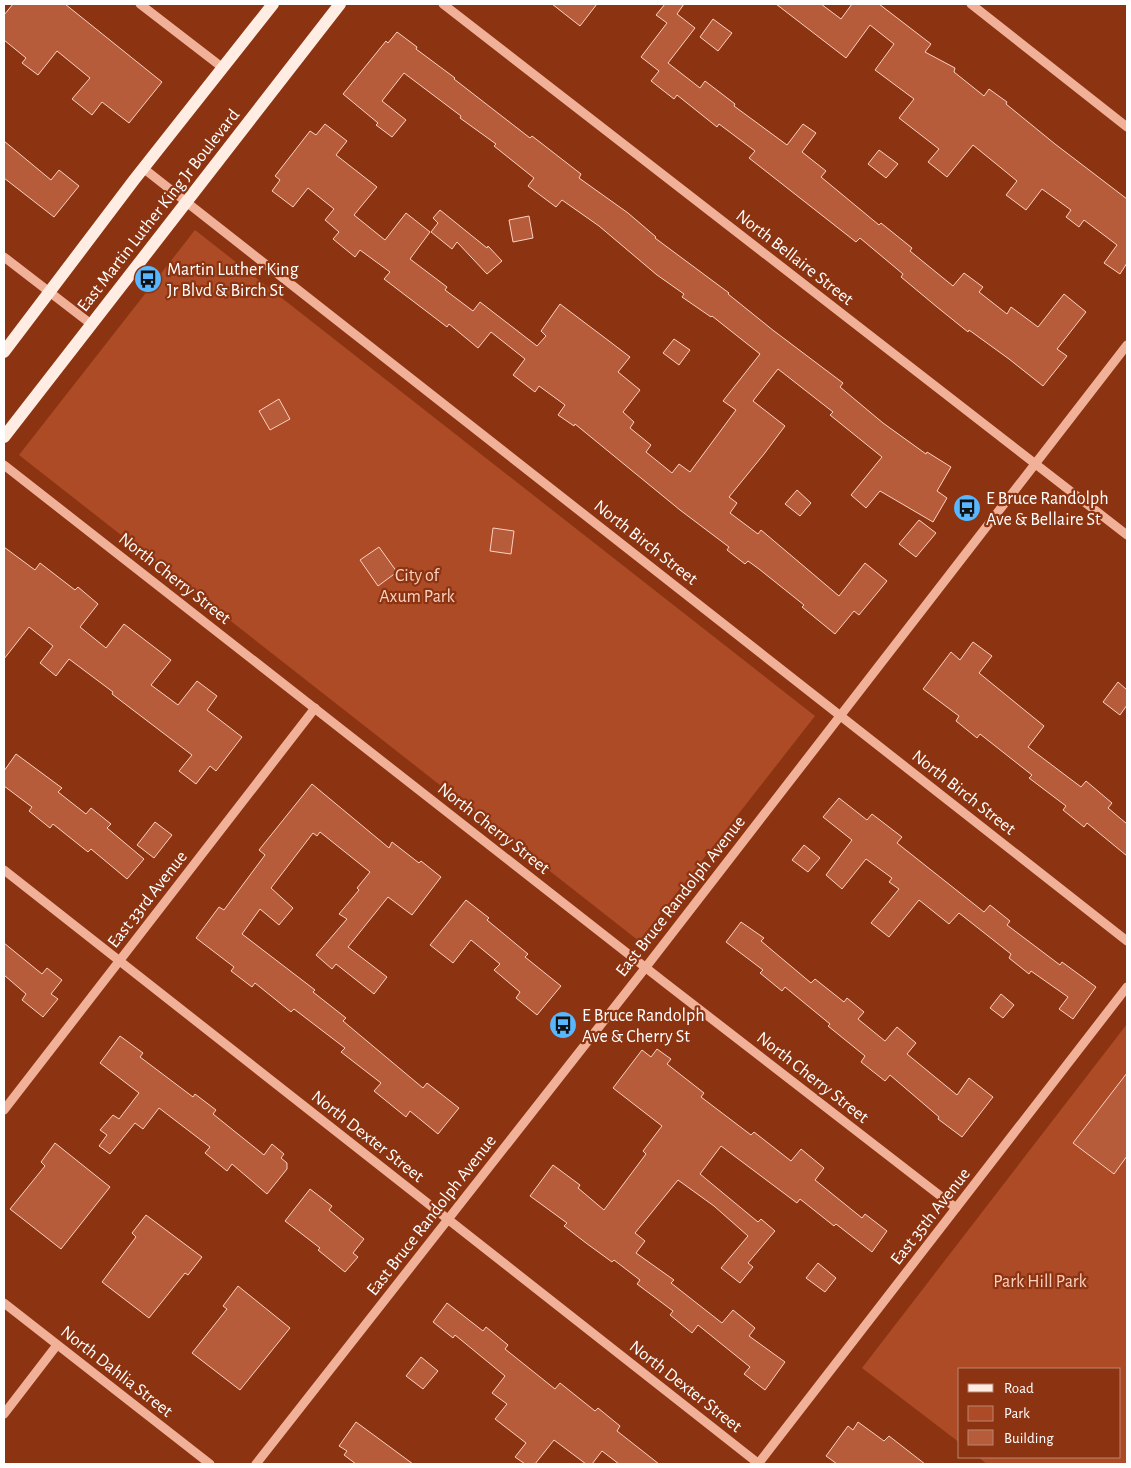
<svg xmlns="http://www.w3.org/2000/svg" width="1131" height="1468" viewBox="0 0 1131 1468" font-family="'Alegreya Sans',sans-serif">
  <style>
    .green { fill: #ad4b26 }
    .building { fill: #b65c3a; stroke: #fdd0c0 }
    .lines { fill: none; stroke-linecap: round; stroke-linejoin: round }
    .minor { stroke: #f1b199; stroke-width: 9 }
    .major { stroke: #ffede3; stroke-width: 12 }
    .labels { text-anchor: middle; stroke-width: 4.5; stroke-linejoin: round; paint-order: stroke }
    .street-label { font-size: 18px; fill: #fff; stroke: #8c3411 }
    .poi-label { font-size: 18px; fill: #fff; stroke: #8c3411; text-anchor: start }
    .park-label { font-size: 18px; fill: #fdd0c0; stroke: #8c3411 }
  </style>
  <rect width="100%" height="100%" fill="#8c3411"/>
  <g class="green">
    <path d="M195,230L815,716L639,941L19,455Z"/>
    <path d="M1127,1024V1464H987L978,1457H1120V1369H960V1443L862,1368Z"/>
  </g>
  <g class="building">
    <path d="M13,4H65L162,82L129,123L102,102L92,115L72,99L90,78L57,51L38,75L22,63L26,58L4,40V15Z"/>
    <path d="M552,4H597L580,26Z"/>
    <path d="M665,4H684L677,14L695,28L668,63L700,88L705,81L735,104L734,106L787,145L803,124L816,133L802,152L826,171L821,177L879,225L881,223L912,248L910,251L953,286L964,273L983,287L979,292L1007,314L1011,307L1038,327L1064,294L1086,312L1057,349L1067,356L1043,386L1009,359L969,330L968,332L937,307L901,277L903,274L860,238L856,242L749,158L755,151L719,124L717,127L677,95L674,99L651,81L659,71L641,57L667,23L656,15Z"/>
    <path d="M776,4H821L841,19L852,4H879L931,44L925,52L955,68L954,72L984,96L989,89L1007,102L1006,104L1055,144L1127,199V263L1120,274L1104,263L1117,245L1084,220L1079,227L1066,217L1071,210L1042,189L1026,210L1006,195L1017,181L973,145L947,177L928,162L939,149L899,118L914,99L875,70L894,44L870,25L846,58Z"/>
    <path d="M713,19L732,33L718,51L700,37Z"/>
    <path d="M397,32L417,47L416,49L455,78L454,79L530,138L532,136L581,174L579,178L628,213L656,237L655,238L729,293L728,294L774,331L843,383L840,387L883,423L926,454L927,452L951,467L937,491L947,498L933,522L880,491L866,508L851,495L882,457L830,415L833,412L778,369L753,401L785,426L764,454L729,497L737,503L730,513L758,534L761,530L839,596L865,563L887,581L859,615L854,611L835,634L802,607L804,605L759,569L748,561L745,564L727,550L729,547L680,510L575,424L574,426L558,415L565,405L539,386L535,392L513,375L525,359L491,332L478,348L449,324L447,327L384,279L390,272L360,250L355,257L333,239L339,232L325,220L334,209L308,188L293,207L272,191L280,180L275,176L310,131L316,135L325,124L347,141L336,155L377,187L354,215L385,240L406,213L430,232L410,259L447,287L445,290L473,311L480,302L537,346L546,336L541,331L560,304L609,341L630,357L618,372L640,390L623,412L634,422L630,428L651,445L646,452L672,473L679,464L690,472L736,410L723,401L760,354L712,316L711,317L682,297L684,294L657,275L599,226L562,200L556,207L528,186L534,178L494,146L496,144L460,118L461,116L404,73L382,101L406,120L392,137L376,125L378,123L343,94L386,41L388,43Z"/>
    <path d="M4,141L51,180L59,170L79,186L54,217L4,178Z"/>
    <path d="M879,150L898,164L886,178L868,164Z"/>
    <path d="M440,210L487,248L488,246L502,261L487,274L457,242L452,249L431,232L438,223L433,218Z"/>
    <path d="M529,216L533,238L513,242L509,220Z"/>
    <path d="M674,339L690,350L679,365L663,353Z"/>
    <path d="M279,399L290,419L270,430L259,411Z"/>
    <path d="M797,490L811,503L800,516L785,504Z"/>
    <path d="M919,520L936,533L916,557L899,544Z"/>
    <path d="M493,528L514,531L511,554L490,551Z"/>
    <path d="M4,547L35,570L40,563L75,590L78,587L98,604L80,627L106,648L124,624L171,660L151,685L178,705L197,681L217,696L207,710L242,737L216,771L210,766L196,784L179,771L192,755L112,694L113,692L69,659L56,676L40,663L53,646L29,627L4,659Z"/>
    <path d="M379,547L397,572L378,586L360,560Z"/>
    <path d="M973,642L992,656L979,673L1044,726L1028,747L1081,787L1086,781L1112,803L1108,808L1127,824V856L1087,823L1084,827L1063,810L1066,806L1029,778L1032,775L980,734L977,738L956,721L959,716L923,689L951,652L960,660Z"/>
    <path d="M1118,682L1127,690V705L1120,715L1103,702Z"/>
    <path d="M16,754L62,788L58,792L86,814L91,808L111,824L107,828L144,859L127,879L91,849L88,852L53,824L50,828L29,811L32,807L4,786V771Z"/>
    <path d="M312,784L389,848L392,842L419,863L421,861L441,877L412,915L388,897L348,947L387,977L374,994L336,964L332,969L316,955L347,919L339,914L359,890L357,888L370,872L320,832L317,836L313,833L271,888L293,908L279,925L260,909L242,934L315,990L313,992L346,1018L343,1021L423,1088L427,1083L459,1108L438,1134L410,1111L406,1117L374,1091L381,1083L341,1052L345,1048L294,1009L291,1012L255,983L252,987L231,971L234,967L196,938L219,907L224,910L265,855L259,850Z"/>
    <path d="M839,798L867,820L872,814L902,837L897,843L984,912L990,905L1010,921L1007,925L1060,965L1062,962L1096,987L1073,1019L1059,1009L1068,997L1031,971L1029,974L1009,958L1011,954L959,913L949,924L919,900L889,937L871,923L899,889L889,882L892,878L866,859L842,889L826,875L852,840L823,817Z"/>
    <path d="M155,822L172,835L154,858L137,845Z"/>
    <path d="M804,845L820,858L808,872L792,860Z"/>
    <path d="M466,900L489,918L487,920L528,954L525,957L561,986L537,1015L516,998L520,992L494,970L500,964L471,940L453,963L430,945Z"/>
    <path d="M741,922L764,938L761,941L811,983L815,979L844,1002L847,998L864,1012L858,1019L885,1041L897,1027L916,1043L907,1054L957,1095L969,1078L993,1097L962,1137L938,1119L939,1117L890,1075L885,1081L861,1062L865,1056L828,1026L830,1024L785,987L782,991L760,973L763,970L726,942Z"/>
    <path d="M4,943L42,974L47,968L62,980L51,994L58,999L43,1017L22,1000L26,994L4,975Z"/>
    <path d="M1001,994L1014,1005L1003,1018L990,1008Z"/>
    <path d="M120,1036L143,1053L140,1057L193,1097L195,1094L216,1110L213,1114L264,1155L272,1144L284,1154L281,1158L287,1163V1169L267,1194L232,1164L227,1171L205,1153L210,1147L159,1108L143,1129L135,1123L110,1154L99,1146L107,1135L100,1130L113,1115L119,1119L139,1093L100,1063Z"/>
    <path d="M657,1049L671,1059L667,1064L704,1093L701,1097L751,1135L754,1132L791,1161L801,1149L824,1168L815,1180L862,1218L865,1214L887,1231L872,1252L836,1224L834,1226L800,1199L797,1203L721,1146L700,1174L758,1222L761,1219L775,1231L748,1263L753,1267L740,1283L721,1268L748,1236L714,1206L678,1180L635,1233L645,1241L636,1253L674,1280L671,1283L722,1323L733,1310L755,1328L749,1336L785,1362L765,1390L744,1374L750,1367L698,1325L692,1333L670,1315L673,1311L637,1284L640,1280L614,1260L612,1262L586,1243L564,1226L567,1223L530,1196L553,1165L580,1185L578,1188L604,1210L646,1154L643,1151L662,1126L613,1088L642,1050L651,1057Z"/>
    <path d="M1127,1073V1156L1114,1174L1073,1143Z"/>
    <path d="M55,1143L110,1187L61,1249L10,1209L45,1166L41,1162Z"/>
    <path d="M310,1189L332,1206L329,1210L364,1239L353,1253L358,1257L345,1272L318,1250L320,1248L285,1221Z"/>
    <path d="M146,1215L202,1257L188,1275L185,1273L149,1318L102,1282L136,1237L132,1233Z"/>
    <path d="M818,1263L836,1278L825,1292L806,1278Z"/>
    <path d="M238,1286L290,1328L240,1390L192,1353L227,1309L223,1306Z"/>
    <path d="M447,1303L483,1331L486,1327L508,1345L505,1349L555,1389L560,1383L595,1411L598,1408L620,1426L617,1431L659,1464H619L602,1451L592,1464H586L554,1440L535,1464H525L515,1457L526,1443L495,1419L507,1404L492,1393L505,1376L455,1335L453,1338L433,1322Z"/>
    <path d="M421,1357L438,1371L423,1389L406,1376Z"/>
    <path d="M356,1422L413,1464H356L344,1455L347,1451L339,1446Z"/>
    <path d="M858,1422L884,1441L889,1436L925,1464H837L826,1456L848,1426L853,1430Z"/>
  </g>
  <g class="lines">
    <g class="minor">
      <path d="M140,4L223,68"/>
      <path d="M443,4L1127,535"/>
      <path d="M971,4L1127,127"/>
      <path d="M143,168L1127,941"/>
      <path d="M4,257L91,324"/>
      <path d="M4,465L664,982L956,1208"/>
      <path d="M4,870L759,1464"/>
      <path d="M4,1110L315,708"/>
      <path d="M4,1303L210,1464"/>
      <path d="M4,1414L57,1345"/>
      <path d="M256,1464L646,967L1127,345"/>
      <path d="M758,1464L1127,987"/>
    </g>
    <g class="major">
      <path d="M4,352L134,180L273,4"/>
      <path d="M4,437L340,4"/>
    </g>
  </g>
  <defs>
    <g id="bus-disc" transform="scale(1.4375)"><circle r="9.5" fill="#59b7ff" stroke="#8c3411"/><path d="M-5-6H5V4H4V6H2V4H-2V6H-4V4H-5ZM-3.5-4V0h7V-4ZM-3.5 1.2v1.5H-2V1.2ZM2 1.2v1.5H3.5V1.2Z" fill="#111"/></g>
  </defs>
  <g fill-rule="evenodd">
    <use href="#bus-disc" x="148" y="279"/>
    <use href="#bus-disc" x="967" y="508"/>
    <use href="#bus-disc" x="563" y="1025"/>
  </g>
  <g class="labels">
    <g class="street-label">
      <text transform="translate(158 210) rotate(-52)" y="6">East Martin Luther King Jr Boulevard</text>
      <text transform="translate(795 257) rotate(38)" y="6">North Bellaire Street</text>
      <text transform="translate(646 542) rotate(38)" y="6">North Birch Street</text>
      <text transform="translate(175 578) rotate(38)" y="6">North Cherry Street</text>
      <text transform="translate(964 792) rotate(38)" y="6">North Birch Street</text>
      <text transform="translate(494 828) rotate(38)" y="6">North Cherry Street</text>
      <text transform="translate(680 896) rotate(-52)" y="6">East Bruce Randolph Avenue</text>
      <text transform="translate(147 899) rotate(-52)" y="6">East 33rd Avenue</text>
      <text transform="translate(813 1077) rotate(38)" y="6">North Cherry Street</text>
      <text transform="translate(368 1136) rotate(38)" y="6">North Dexter Street</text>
      <text transform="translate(431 1215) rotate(-52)" y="6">East Bruce Randolph Avenue</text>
      <text transform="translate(930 1216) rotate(-52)" y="6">East 35th Avenue</text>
      <text transform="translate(117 1371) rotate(38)" y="6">North Dahlia Street</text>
      <text transform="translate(686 1386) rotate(38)" y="6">North Dexter Street</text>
    </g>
    <g class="poi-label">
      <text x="167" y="275">Martin Luther King<tspan x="167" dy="21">Jr Blvd &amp; Birch St</tspan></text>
      <text x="986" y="504">E Bruce Randolph<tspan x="986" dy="21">Ave &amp; Bellaire St</tspan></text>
      <text x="582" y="1021">E Bruce Randolph<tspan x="582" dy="21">Ave &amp; Cherry St</tspan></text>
    </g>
    <g class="park-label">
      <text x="417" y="581">City of<tspan x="417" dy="21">Axum Park</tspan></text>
      <text x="1040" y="1287">Park Hill Park</text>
    </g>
  </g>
  <rect width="1131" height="1468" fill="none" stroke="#ffffff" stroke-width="10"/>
  <rect x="958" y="1368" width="162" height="90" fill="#8c3411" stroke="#ba8570"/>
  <rect x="968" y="1384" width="25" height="8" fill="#ffede3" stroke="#ba8570"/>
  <text x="1004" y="1393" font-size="15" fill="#ffffff">Road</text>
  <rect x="968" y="1406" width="25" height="15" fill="#ad4b26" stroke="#ba8570"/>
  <text x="1004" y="1418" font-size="15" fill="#ffffff">Park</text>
  <rect x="968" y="1430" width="25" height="15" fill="#b65c3a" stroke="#ba8570"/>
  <text x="1004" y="1443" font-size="15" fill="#ffffff">Building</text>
</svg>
